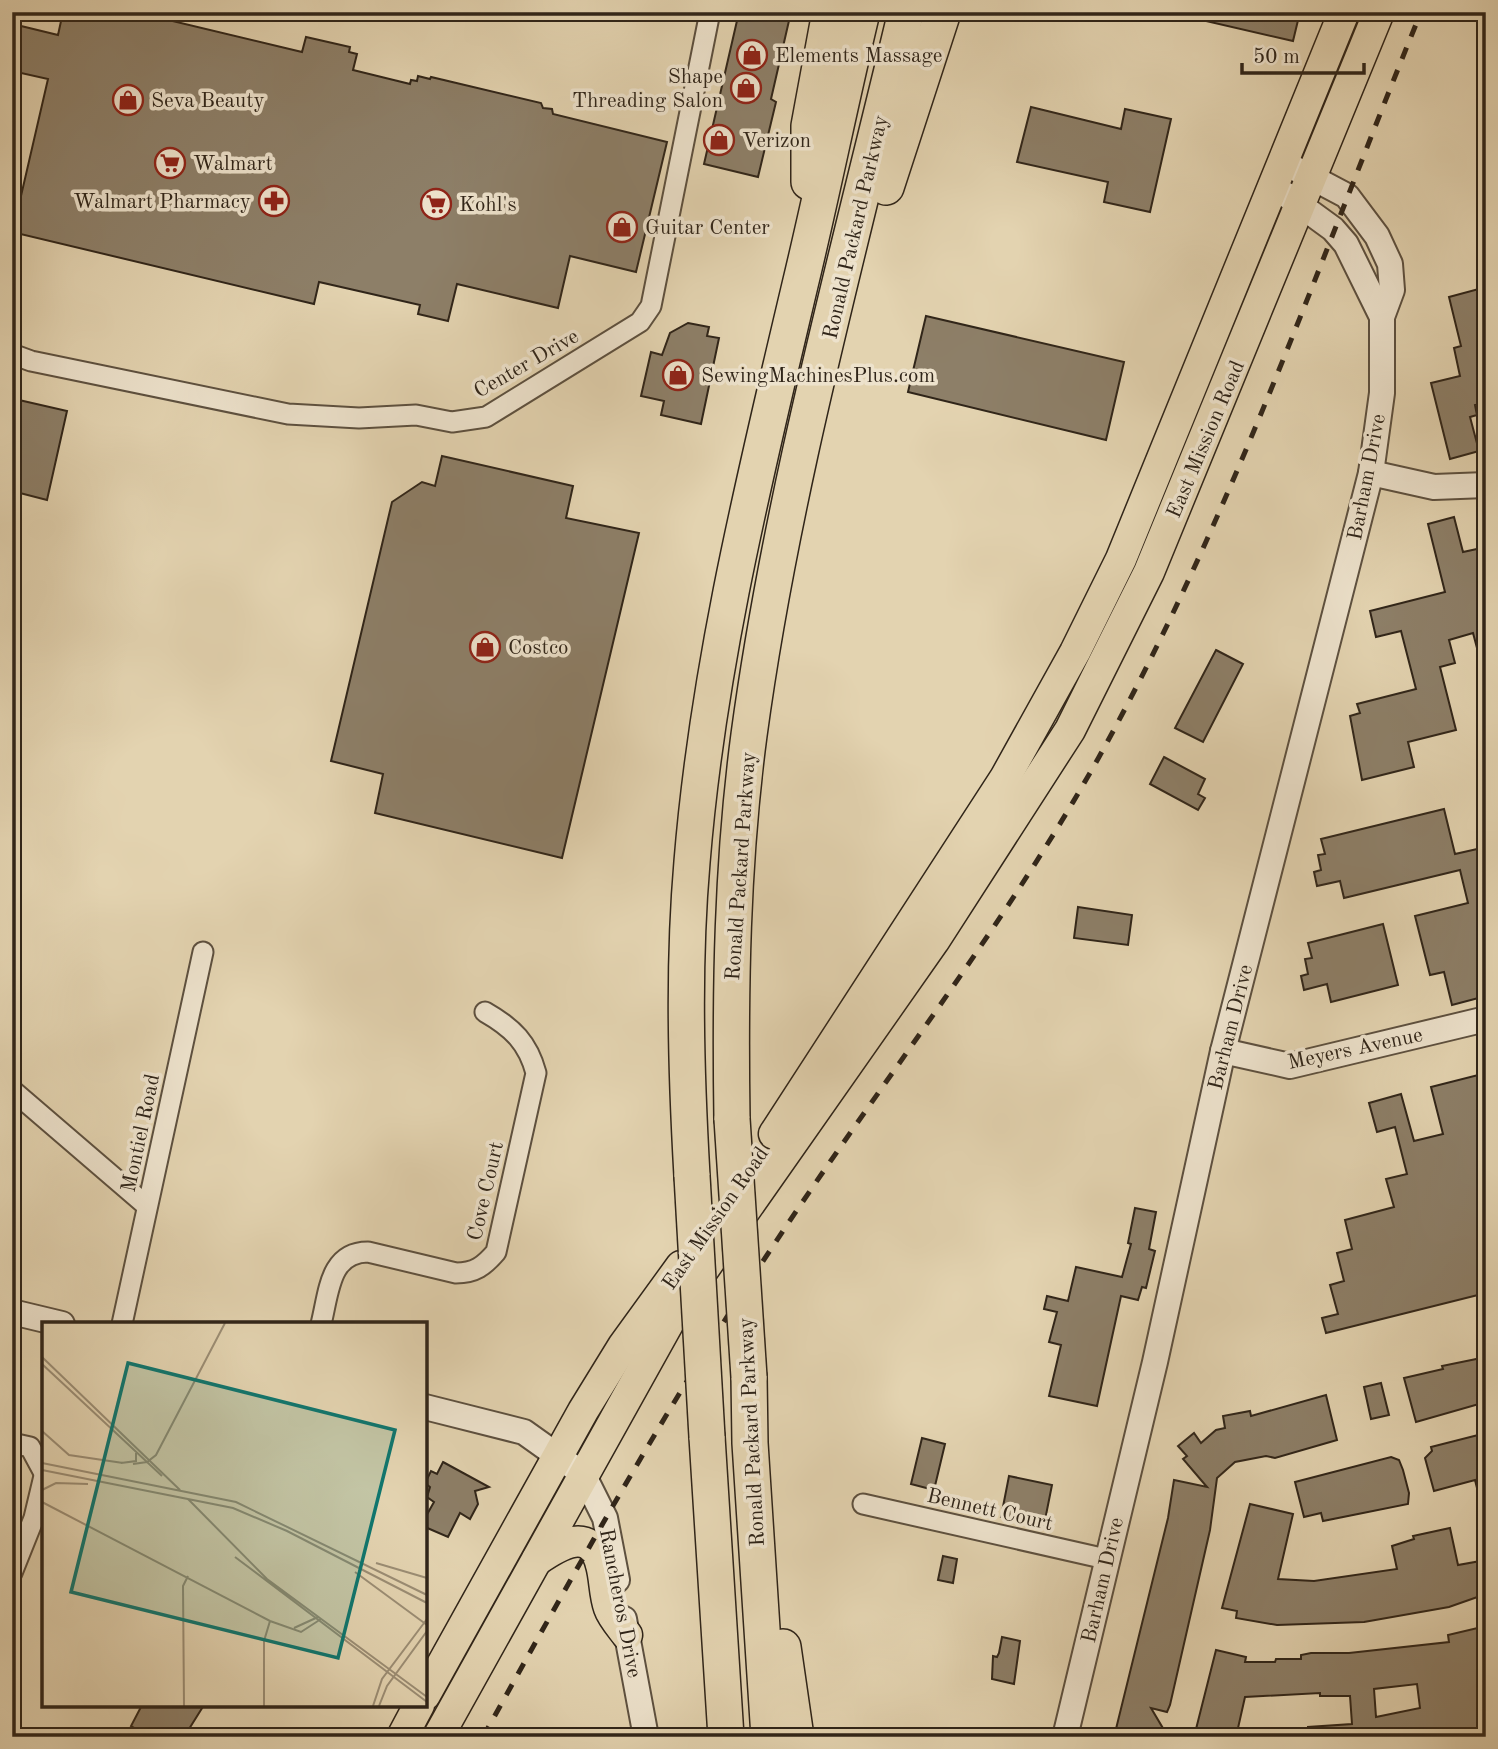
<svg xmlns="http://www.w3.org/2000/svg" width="1498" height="1749" viewBox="0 0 1498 1749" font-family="'Old Standard TT',serif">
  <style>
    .building { fill: #8d7f68; stroke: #302519; stroke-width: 2; fill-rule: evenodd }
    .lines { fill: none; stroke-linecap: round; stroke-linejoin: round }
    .minor-casing { stroke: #5d503f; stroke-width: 23 }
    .tertiary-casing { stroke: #5d503f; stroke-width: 28 }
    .primary-casing { stroke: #302519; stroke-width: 33 }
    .motorway-casing { stroke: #302519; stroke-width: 38 }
    .minor { stroke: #ede2cc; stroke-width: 19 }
    .tertiary { stroke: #ede2cc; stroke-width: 24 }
    .primary { stroke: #e3d3b0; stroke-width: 30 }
    .motorway { stroke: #e3d3b0; stroke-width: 35 }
    .rail { stroke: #302519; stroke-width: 5; stroke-dasharray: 12 12; stroke-linecap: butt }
    .motorway-bridge-casing { stroke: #302519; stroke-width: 38; stroke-linecap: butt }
    .motorway-bridge { stroke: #e3d3b0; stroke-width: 35 }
    .labels { text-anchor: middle; stroke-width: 7; stroke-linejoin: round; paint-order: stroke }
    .poi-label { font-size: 21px; fill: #302519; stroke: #ede2cc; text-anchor: start }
    .street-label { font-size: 21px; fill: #302519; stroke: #ede2cc }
    .inset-road { fill: none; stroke: #9b8d74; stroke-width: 2 }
    .view { fill: #0f766e; fill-opacity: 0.15; stroke: #0f766e; stroke-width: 3.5 }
    .inset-edge { fill: none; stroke: #302519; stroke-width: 3.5 }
  </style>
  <rect width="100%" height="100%" fill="#e3d3b0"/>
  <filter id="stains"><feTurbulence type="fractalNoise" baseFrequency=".00286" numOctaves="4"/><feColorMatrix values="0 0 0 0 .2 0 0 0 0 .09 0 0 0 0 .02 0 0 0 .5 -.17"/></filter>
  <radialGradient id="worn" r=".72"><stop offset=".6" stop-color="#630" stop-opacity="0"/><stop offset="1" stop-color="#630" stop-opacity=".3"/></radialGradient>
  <g class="building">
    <path d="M63,12H135L302,52L306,37L350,47L349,52L357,54L353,70L410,84L411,80L417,81L418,76L430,79L431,77L541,103L543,108L552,109L553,114L667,142L636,272L570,256L558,308L457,284L448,321L418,314L420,305L319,282L314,304L12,232V198L21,196L48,79L12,71V62L21,26L58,35Z"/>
    <path d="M739,12H791L771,99L776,102L758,177L704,164Z"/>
    <path d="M1194,12H1300L1293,41L1193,18Z"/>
    <path d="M1031,107L1121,129L1125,109L1171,119L1150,212L1104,202L1108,182L1017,162Z"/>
    <path d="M1486,287V403L1475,405L1477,415L1470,417L1479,451L1450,459L1431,383L1460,376L1454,348L1461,346L1449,297Z"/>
    <path d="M926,316L1124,362L1106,440L908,392Z"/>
    <path d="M688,323L709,327L707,336L719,338L701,424L661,415L664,401L641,396L651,352L662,355L670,333Z"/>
    <path d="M19,400L67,411L47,500L12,491V428Z"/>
    <path d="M442,456L573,486L566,518L639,533L562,858L375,813L383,774L331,761L392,502L422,482L435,486Z"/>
    <path d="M1454,517L1463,552L1486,547V663H1481L1473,633L1449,640L1455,663L1440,667L1456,730L1408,742L1414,767L1362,780L1350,716L1360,713L1357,704L1416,689L1401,631L1376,637L1370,611L1445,592L1428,524Z"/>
    <path d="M1216,650L1243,664L1203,742L1175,728Z"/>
    <path d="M1164,757L1205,779L1198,794L1205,798L1198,810L1150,784Z"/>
    <path d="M1444,809L1455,854L1486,847V961L1482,962L1486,996L1452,1005L1444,972L1430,975L1415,916L1468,903L1460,870L1344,898L1340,881L1317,886L1314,872L1321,870L1318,855L1325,854L1321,839Z"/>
    <path d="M1078,907L1132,915L1128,945L1074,938Z"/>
    <path d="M1383,924L1398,985L1331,1002L1327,984L1304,990L1301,976L1308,974L1305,959L1312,958L1308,943Z"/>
    <path d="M1486,1073V1262L1480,1264L1486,1293L1326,1333L1322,1318L1338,1314L1330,1285L1344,1281L1337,1253L1352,1249L1345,1220L1394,1207L1386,1179L1407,1174L1395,1127L1377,1132L1369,1103L1401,1094L1414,1141L1443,1134L1431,1087Z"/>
    <path d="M1135,1208L1156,1212L1149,1249L1155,1251L1146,1288L1142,1287L1138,1300L1121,1296L1097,1406L1049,1396L1061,1345L1049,1342L1057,1312L1044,1309L1047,1296L1068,1301L1076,1267L1122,1277L1131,1244L1128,1243Z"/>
    <path d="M1486,1357V1402L1416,1422L1404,1378L1443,1369L1442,1366Z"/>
    <path d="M1381,1383L1389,1415L1371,1419L1364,1387Z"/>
    <path d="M1326,1395L1337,1440L1275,1458L1266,1456L1235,1462L1217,1478L1210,1530L1170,1705L1167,1712L1151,1708L1164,1730L1162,1737H1114L1168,1518L1174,1480L1207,1487L1183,1459L1187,1456L1178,1446L1194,1433L1201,1443L1216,1430L1225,1428L1223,1416L1250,1411L1251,1416Z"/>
    <path d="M1482,1434H1486V1504H1481L1475,1480L1434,1491L1425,1458L1432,1451L1431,1447Z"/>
    <path d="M922,1438L945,1444L934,1490L911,1484Z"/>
    <path d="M1391,1457L1399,1460L1403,1470L1409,1493L1408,1504L1323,1521L1321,1513L1304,1517L1295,1482Z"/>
    <path d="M443,1462L489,1487L475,1491L478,1504L470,1519L460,1513L448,1537L425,1527V1518L434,1502L427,1497L430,1487L425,1483L431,1471L437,1474Z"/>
    <path d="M1009,1476L1052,1485L1044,1525L1001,1517Z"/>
    <path d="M1250,1504L1293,1514L1278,1579L1314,1581L1397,1569L1392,1546L1414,1539L1413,1536L1450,1528L1458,1565L1486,1560V1594L1449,1607L1364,1622L1277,1625L1236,1618L1237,1611L1222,1608Z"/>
    <path d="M943,1556L957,1559L953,1583L938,1580Z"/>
    <path d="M1486,1626V1737H1308V1727L1352,1724L1350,1696H1320V1693L1245,1697L1236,1737H1194L1216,1650L1246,1657L1245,1662H1275L1276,1659H1301V1655L1311,1653H1349L1449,1642L1448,1635ZM1417,1684L1420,1708L1376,1717L1374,1689Z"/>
    <path d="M1002,1637L1020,1641L1014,1684L992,1679L993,1656L997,1657L999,1653Z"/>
    <path d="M142,1705H204L184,1737H150L131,1726Z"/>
  </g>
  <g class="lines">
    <g class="minor-casing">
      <g id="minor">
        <path d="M12,354L31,361L288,414L359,418L416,415L452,422L486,417L640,322L651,306L710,12"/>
        <path d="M12,1090L147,1206"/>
        <path d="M122,1324L203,952"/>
        <path d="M321,1324C329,1293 329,1252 368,1252L456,1273C475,1273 484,1266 496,1252L536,1073C528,1043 513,1028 485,1012"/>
        <path d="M12,1443L30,1447L44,1473"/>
        <path d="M863,1504L1106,1559"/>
        <path d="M12,1573L34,1518L44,1476"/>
      </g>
    </g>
    <g class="tertiary-casing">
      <g id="tertiary">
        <path d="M1285,194L1333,229L1346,244L1382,317"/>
        <path d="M1371,473L1434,487L1486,485"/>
        <path d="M1223,1051L1290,1066L1486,1019"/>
        <path d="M12,1312L62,1324"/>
        <path d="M425,1407L524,1432L583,1474L605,1518L617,1580"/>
        <path d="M624,1619L646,1737"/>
        <path d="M1065,1737L1155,1362L1223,1051L1371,473L1382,393V317L1392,290L1390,264L1377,236L1347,196L1296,169"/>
      </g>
    </g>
    <g class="primary-casing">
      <g id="primary">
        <path d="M774,1134L1005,778L1075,652L1121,559L1344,12"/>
        <path d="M537,1560C559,1545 591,1525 601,1565C605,1579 604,1594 609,1608C612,1617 621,1627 627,1635"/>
        <path d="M425,1695L583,1411L623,1346L681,1266"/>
        <path d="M402,1737L419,1705"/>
        <path d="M438,1737L678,1306L934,941L1070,730L1149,572L1379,12"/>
      </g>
    </g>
    <g class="motorway-casing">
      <g id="motorway">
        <path d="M809,182V126L830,12"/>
        <path d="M886,187L943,12"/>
        <path d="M732,1119C730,990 732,863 749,735C782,491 849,252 906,12"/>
        <path d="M692,1176C686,1071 683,966 692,862C708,665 755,476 800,285C822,194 840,103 862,12"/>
        <path d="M749,1377L750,1443L769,1737"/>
        <path d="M707,1437L726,1737"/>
        <path d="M783,1647L796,1737"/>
      </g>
    </g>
    <use href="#minor" class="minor"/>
    <use href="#tertiary" class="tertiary"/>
    <use href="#primary" class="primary"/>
    <use href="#motorway" class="motorway"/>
    <path class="rail" d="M483,1737C576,1569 669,1402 775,1243C882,1081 1004,927 1099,757C1230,521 1319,262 1421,12"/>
    <g class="motorway-bridge-casing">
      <g id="motorway-bridge">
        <path d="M732,1119L749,1377"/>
        <path d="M692,1176L707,1437"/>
      </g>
    </g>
    <use href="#motorway-bridge" class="motorway-bridge"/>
  </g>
  <defs>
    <g id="shop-ring" transform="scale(1.575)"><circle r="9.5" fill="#ede2cc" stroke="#8f2418" stroke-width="1.5"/><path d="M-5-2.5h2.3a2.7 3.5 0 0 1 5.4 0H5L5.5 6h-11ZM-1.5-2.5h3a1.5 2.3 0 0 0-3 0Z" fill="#8f2418"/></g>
    <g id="supermarket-ring" transform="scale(1.575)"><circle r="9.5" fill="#ede2cc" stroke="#8f2418" stroke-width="1.5"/><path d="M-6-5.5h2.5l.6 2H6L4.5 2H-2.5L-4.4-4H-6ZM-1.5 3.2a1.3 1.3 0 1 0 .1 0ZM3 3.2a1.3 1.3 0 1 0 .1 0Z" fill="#8f2418"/></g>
    <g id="pharmacy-ring" transform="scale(1.575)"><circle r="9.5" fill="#ede2cc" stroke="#8f2418" stroke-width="1.5"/><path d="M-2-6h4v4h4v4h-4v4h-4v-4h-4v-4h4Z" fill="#8f2418"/></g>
  </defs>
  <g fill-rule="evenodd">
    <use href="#shop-ring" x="752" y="55"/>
    <use href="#shop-ring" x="746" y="88"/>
    <use href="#shop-ring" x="128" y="100"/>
    <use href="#shop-ring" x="719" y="140"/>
    <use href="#supermarket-ring" x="170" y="163"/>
    <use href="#pharmacy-ring" x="274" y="201"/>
    <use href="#supermarket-ring" x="436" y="204"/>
    <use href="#shop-ring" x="622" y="227"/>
    <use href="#shop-ring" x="678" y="375"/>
    <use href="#shop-ring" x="485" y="647"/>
  </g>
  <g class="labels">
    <g class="poi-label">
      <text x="775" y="62">Elements Massage</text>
      <text x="723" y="83" text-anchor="end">Shape<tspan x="723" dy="24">Threading Salon</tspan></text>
      <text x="151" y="107">Seva Beauty</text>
      <text x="742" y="147">Verizon</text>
      <text x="193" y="170">Walmart</text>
      <text x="251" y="208" text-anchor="end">Walmart Pharmacy</text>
      <text x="459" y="211">Kohl's</text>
      <text x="645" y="234">Guitar Center</text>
      <text x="701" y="382">SewingMachinesPlus.com</text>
      <text x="508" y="654">Costco</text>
    </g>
    <g class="street-label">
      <text transform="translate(855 227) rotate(-77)" y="7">Ronald Packard Parkway</text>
      <text transform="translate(526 363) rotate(-30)" y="7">Center Drive</text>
      <text transform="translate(1205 439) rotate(-67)" y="7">East Mission Road</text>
      <text transform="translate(1366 477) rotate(-79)" y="7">Barham Drive</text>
      <text transform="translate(740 866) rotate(-86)" y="7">Ronald Packard Parkway</text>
      <text transform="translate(1230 1027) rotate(-76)" y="7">Barham Drive</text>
      <text transform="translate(1355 1048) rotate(-12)" y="7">Meyers Avenue</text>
      <text transform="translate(140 1133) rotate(-78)" y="7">Montiel Road</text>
      <text transform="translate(485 1191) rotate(-77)" y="7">Cove Court</text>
      <text transform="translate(715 1218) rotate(-55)" y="7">East Mission Road</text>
      <text transform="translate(751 1432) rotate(-93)" y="7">Ronald Packard Parkway</text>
      <text transform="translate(990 1509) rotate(13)" y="7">Bennett Court</text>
      <text transform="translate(1102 1580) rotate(-77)" y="7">Barham Drive</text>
      <text transform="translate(621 1603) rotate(79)" y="7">Rancheros Drive</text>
    </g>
  </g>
  <g transform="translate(42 1322)">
    <rect width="385" height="385" fill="#e3d3b0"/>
    <path class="inset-road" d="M0,35L138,168M0,42L120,154M0,109L27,133L81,141M0,141L194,180L385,273M79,141L94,139V131M91,142L105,140L114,133L183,1M0,148L191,186L245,209L385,281M0,168L14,161L46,162M146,177L225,257L385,375M0,180L228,299L259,310L279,297M193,235L385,380M334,241L385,256M313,250L385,303M252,306L276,295M142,384L141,264L146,254M222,384V319L228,299M331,384L340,357L385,297M337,384L345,364L385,309"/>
    <path class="view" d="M86,41L353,108L296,336L29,270Z"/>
    <rect width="385" height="385" class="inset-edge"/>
  </g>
  <rect width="1498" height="1749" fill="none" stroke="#e3d3b0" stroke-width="42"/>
  <rect x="14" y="14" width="1470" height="1721" fill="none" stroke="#302519" stroke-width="3.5"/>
  <rect x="21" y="21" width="1456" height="1707" fill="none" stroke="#302519" stroke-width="2"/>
  <path d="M1242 63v10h122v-10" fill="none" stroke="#302519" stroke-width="3.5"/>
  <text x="1253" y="63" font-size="21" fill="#302519" stroke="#ede2cc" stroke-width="5" paint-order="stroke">50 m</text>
  <rect width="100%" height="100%" filter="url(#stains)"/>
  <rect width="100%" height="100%" fill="url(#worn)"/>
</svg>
